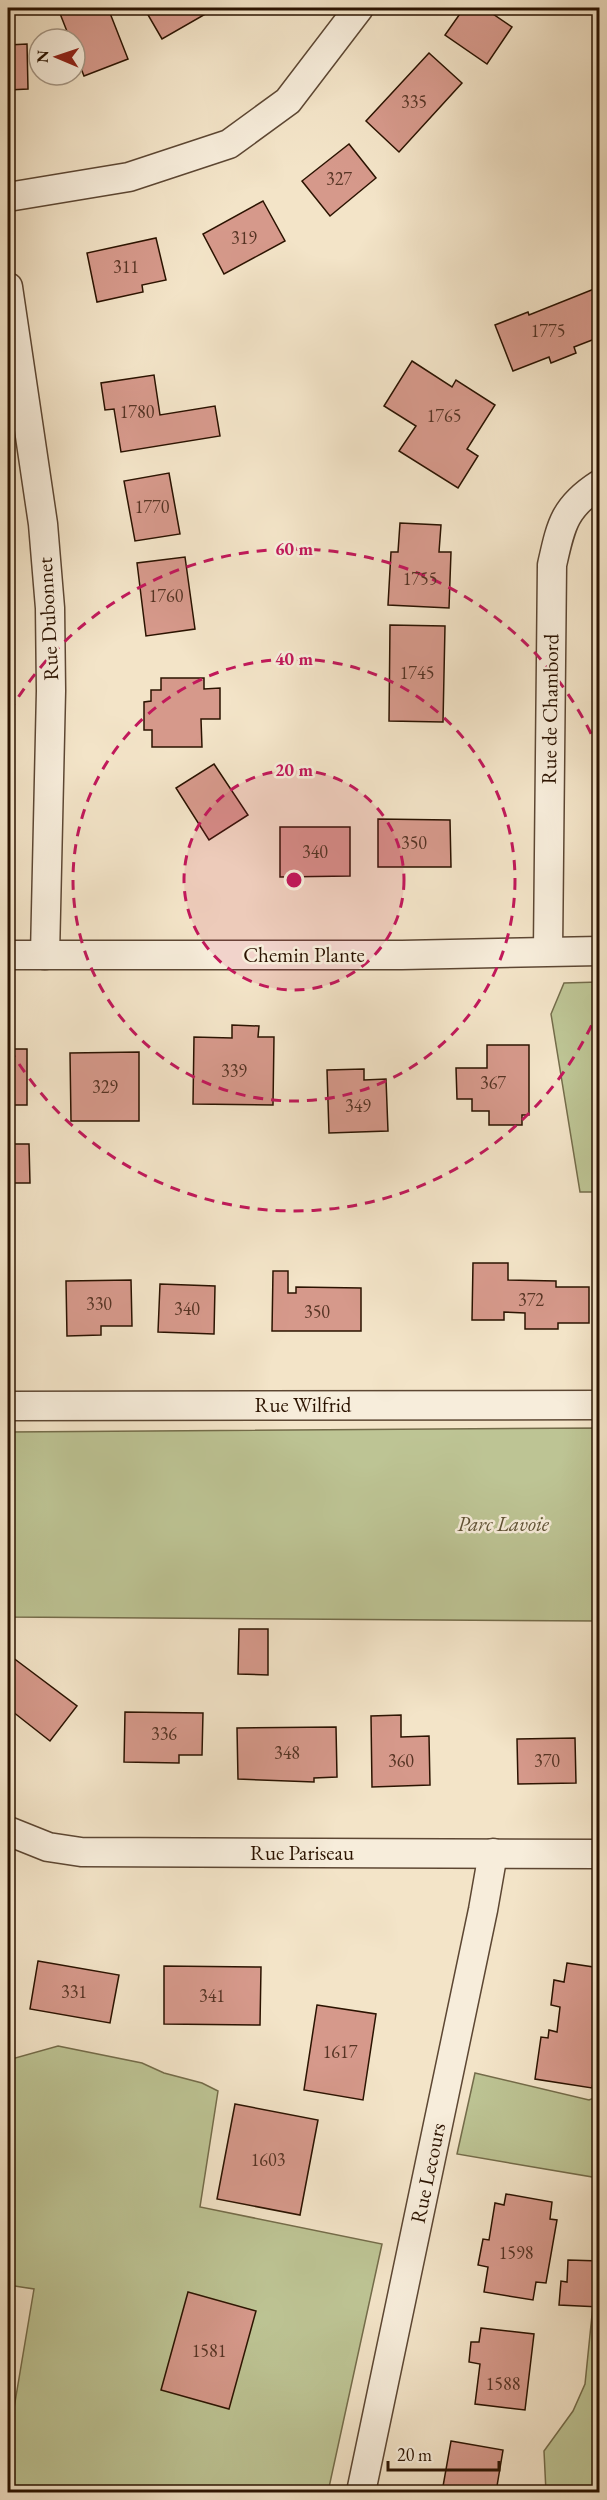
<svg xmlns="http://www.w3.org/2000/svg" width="607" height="2500" viewBox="0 0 607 2500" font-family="'EB Garamond',serif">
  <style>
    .green { fill: #bdc494; stroke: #746c4a; stroke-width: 1.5 }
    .building { fill: #d6998b; stroke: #2b1301; stroke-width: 1.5 }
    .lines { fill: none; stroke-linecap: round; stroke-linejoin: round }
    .street-casing { stroke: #5d4733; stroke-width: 31 }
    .street { stroke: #f7eddb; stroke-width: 28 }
    .ring { fill: none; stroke: #c2185b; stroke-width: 3; stroke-dasharray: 10 8 }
    .labels { text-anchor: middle; stroke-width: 5; stroke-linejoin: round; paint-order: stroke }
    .number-label { font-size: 18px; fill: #563424 }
    .street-label { font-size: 21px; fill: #2b1301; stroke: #f7eddb }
    .park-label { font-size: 21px; font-style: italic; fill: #5e5134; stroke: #f7eddb }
    .centre { fill: #c2185b; stroke: #f7eddb; stroke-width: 3 }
    .ring-label { font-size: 18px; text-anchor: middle; font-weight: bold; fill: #c2185b; stroke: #f7eddb; stroke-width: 5; stroke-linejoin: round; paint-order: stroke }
  </style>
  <rect width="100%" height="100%" fill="#f3e4c8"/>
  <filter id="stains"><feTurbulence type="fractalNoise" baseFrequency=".00333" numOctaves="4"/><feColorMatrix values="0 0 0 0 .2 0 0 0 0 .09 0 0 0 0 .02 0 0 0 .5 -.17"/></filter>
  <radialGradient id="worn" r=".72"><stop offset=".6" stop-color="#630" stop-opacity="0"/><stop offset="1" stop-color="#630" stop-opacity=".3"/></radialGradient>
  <g class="green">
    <path d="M599,982V1192H580L551,1014L564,983Z"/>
    <path d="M599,1428V1621L8,1617V1432Z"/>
    <path d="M58,2046L142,2063L164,2073L202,2083L218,2091L200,2207L382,2244L328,2492H8V2414H13L34,2289L8,2285V2060Z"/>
    <path d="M475,2073L589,2100L599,2096V2181L598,2178L457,2154Z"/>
    <path d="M599,2246V2492H546L544,2451L573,2411L585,2384Z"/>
  </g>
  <g class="building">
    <path d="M69,8H108L128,59L84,76L75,53V39H70L59,11Z"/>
    <path d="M144,8H216L162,39Z"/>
    <path d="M464,8H484L512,27L487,64L445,35Z"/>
    <path d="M27,44L28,89L8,90V45Z"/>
    <path d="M429,53L462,83L399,152L366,121Z"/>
    <path d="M349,144L376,178L330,216L302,181Z"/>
    <path d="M263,201L285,241L224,274L203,234Z"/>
    <path d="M156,238L166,280L142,285L143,292L97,302L87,253Z"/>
    <path d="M594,289L600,303V337L574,347L576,353L551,363L549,357L513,371L495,325L528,312L529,315Z"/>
    <path d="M412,361L452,387L456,380L495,405L467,449L478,456L458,488L399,451L416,426L384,406Z"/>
    <path d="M154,375L160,415L215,406L220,436L121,452L114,409L105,410L101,383Z"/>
    <path d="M169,473L180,534L135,541L124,481Z"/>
    <path d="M400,523L441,525L439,552H451L449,608L388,605L391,552H398Z"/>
    <path d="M185,557L195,629L146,636L137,563Z"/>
    <path d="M390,625L445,626L443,722L389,721Z"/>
    <path d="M161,678H204V689L220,688V719H201L202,747H152V730H144V702L151,701V690H161Z"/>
    <path d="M214,764L248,815L209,840L176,788Z"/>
    <path d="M378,819L450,820L451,867H378Z"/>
    <path d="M280,827H350V876L280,877Z"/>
    <path d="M232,1025L259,1026L258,1037H274L273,1105L193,1104L194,1037L232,1038Z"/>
    <path d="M487,1045H529V1115H522V1125H489V1111H472V1099H457L456,1068H487Z"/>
    <rect x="8" y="1049" width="19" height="56"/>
    <path d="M139,1052V1121H71L70,1053Z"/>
    <path d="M364,1069V1080L386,1079L388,1131L329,1133L327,1070Z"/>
    <path d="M8,1144H29L30,1183H8Z"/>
    <path d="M473,1263H508V1280L556,1281V1287H589V1323H558V1329H525V1313L504,1312V1320H472Z"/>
    <path d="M273,1271H288V1293H296V1287L361,1288V1331H272Z"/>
    <path d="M131,1280L132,1326H101V1335L67,1336L66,1281Z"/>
    <path d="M160,1284L215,1286L214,1334L158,1332Z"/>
    <path d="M239,1629H268V1675L238,1674Z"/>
    <path d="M8,1654L77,1706L50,1741L8,1708Z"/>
    <path d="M598,1660H600V1731H594Z"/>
    <path d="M125,1712L203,1713L202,1755H179V1763L124,1762Z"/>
    <path d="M401,1715V1737L429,1736L430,1785L372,1787L371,1716Z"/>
    <path d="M336,1727L337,1777L314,1778V1782L238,1779L237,1728Z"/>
    <path d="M575,1738L576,1783L518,1784L517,1739Z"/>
    <path d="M38,1961L119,1975L110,2023L30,2009Z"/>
    <path d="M567,1963L600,1968V2038L592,2088L535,2079L541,2037L548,2038L549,2030L557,2032L560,2007L551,2005L554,1980L564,1982Z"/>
    <path d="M164,1966L261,1967L260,2025L164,2024Z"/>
    <path d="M8,2001L14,2003L8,2027Z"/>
    <path d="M317,2005L376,2014L363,2100L304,2090Z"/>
    <path d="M235,2104L318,2120L300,2215L217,2199Z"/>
    <path d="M506,2194L552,2202L550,2219L557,2220L546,2283L536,2282L533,2300L484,2292L488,2267L478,2265L483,2239L489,2240L495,2203L504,2205Z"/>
    <path d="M568,2260L600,2261V2307L559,2305L561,2281L567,2282Z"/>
    <path d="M188,2292L256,2311L229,2409L161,2390Z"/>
    <path d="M481,2328L534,2334L525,2410L475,2404L480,2364L469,2362L471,2342H479Z"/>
    <path d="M451,2441L503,2450L496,2492H442Z"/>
  </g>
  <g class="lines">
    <g class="street-casing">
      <g id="street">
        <path d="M8,197L129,177L229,144L288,101L359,8"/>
        <path d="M8,287L43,524L50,608L51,691L45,955"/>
        <path d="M548,951L552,565C561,525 564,507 600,484"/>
        <path d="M8,955H402L600,951"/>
        <path d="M8,1406L600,1405"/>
        <path d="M8,1831L48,1847L81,1852L600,1854"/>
        <path d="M361,2492L483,1910L493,1853"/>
      </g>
    </g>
    <use href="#street" class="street"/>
  </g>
  <circle cx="294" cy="880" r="110" fill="#c2185b" fill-opacity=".12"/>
  <g class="ring">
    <circle cx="294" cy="880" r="110"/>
    <circle cx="294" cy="880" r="221"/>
    <path d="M599 1009A331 331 0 0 1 9 1048M9 712A331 331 0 0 1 599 751"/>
  </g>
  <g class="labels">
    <g class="number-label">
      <text x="414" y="108">335</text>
      <text x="339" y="185">327</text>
      <text x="244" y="244">319</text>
      <text x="126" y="273">311</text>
      <text x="548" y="337">1775</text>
      <text x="137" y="418">1780</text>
      <text x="444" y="422">1765</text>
      <text x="152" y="513">1770</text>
      <text x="420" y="585">1755</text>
      <text x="166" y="602">1760</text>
      <text x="417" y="679">1745</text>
      <text x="414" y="849">350</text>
      <text x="315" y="858">340</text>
      <text x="234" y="1077">339</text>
      <text x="493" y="1089">367</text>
      <text x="105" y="1093">329</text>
      <text x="358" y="1112">349</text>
      <text x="531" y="1306">372</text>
      <text x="99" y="1310">330</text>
      <text x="187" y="1315">340</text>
      <text x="317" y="1318">350</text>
      <text x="164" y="1740">336</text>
      <text x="287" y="1759">348</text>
      <text x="401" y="1767">360</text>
      <text x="547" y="1767">370</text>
      <text x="74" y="1998">331</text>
      <text x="212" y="2002">341</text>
      <text x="340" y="2058">1617</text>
      <text x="268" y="2166">1603</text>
      <text x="516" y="2259">1598</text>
      <text x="209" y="2357">1581</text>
      <text x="503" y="2390">1588</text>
    </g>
    <g class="street-label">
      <text transform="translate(48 619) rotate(-93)" y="7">Rue Dubonnet</text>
      <text transform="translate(550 709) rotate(-89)" y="7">Rue de Chambord</text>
      <text x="304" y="962">Chemin Plante</text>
      <text x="303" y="1412">Rue Wilfrid</text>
      <text x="302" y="1860">Rue Pariseau</text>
      <text transform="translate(428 2173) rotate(-78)" y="7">Rue Lecours</text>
    </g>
    <g class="park-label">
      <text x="503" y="1531">Parc Lavoie</text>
    </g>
  </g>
  <circle cx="294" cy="880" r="9" class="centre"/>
  <g class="ring-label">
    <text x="294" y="555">60 m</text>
    <text x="294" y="665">40 m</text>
    <text x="294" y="776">20 m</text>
  </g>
  <rect width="607" height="2500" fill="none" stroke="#f3e4c8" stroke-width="30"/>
  <rect x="9" y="9" width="589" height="2482" fill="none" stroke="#2b1301" stroke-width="3"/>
  <rect x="15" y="15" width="577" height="2470" fill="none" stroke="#2b1301" stroke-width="1.5"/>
  <g transform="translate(57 57) rotate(272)"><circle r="28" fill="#f7eddb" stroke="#a59684" stroke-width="1.5"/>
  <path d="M0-4.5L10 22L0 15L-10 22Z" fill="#8f2418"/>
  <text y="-9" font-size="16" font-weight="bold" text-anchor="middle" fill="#2b1301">N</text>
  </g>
  <path d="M388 2461v9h111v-9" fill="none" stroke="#2b1301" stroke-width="3"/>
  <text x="397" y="2461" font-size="18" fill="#2b1301" stroke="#f7eddb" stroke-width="4.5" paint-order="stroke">20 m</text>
  <rect width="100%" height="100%" filter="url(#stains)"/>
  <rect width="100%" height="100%" fill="url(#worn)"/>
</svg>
